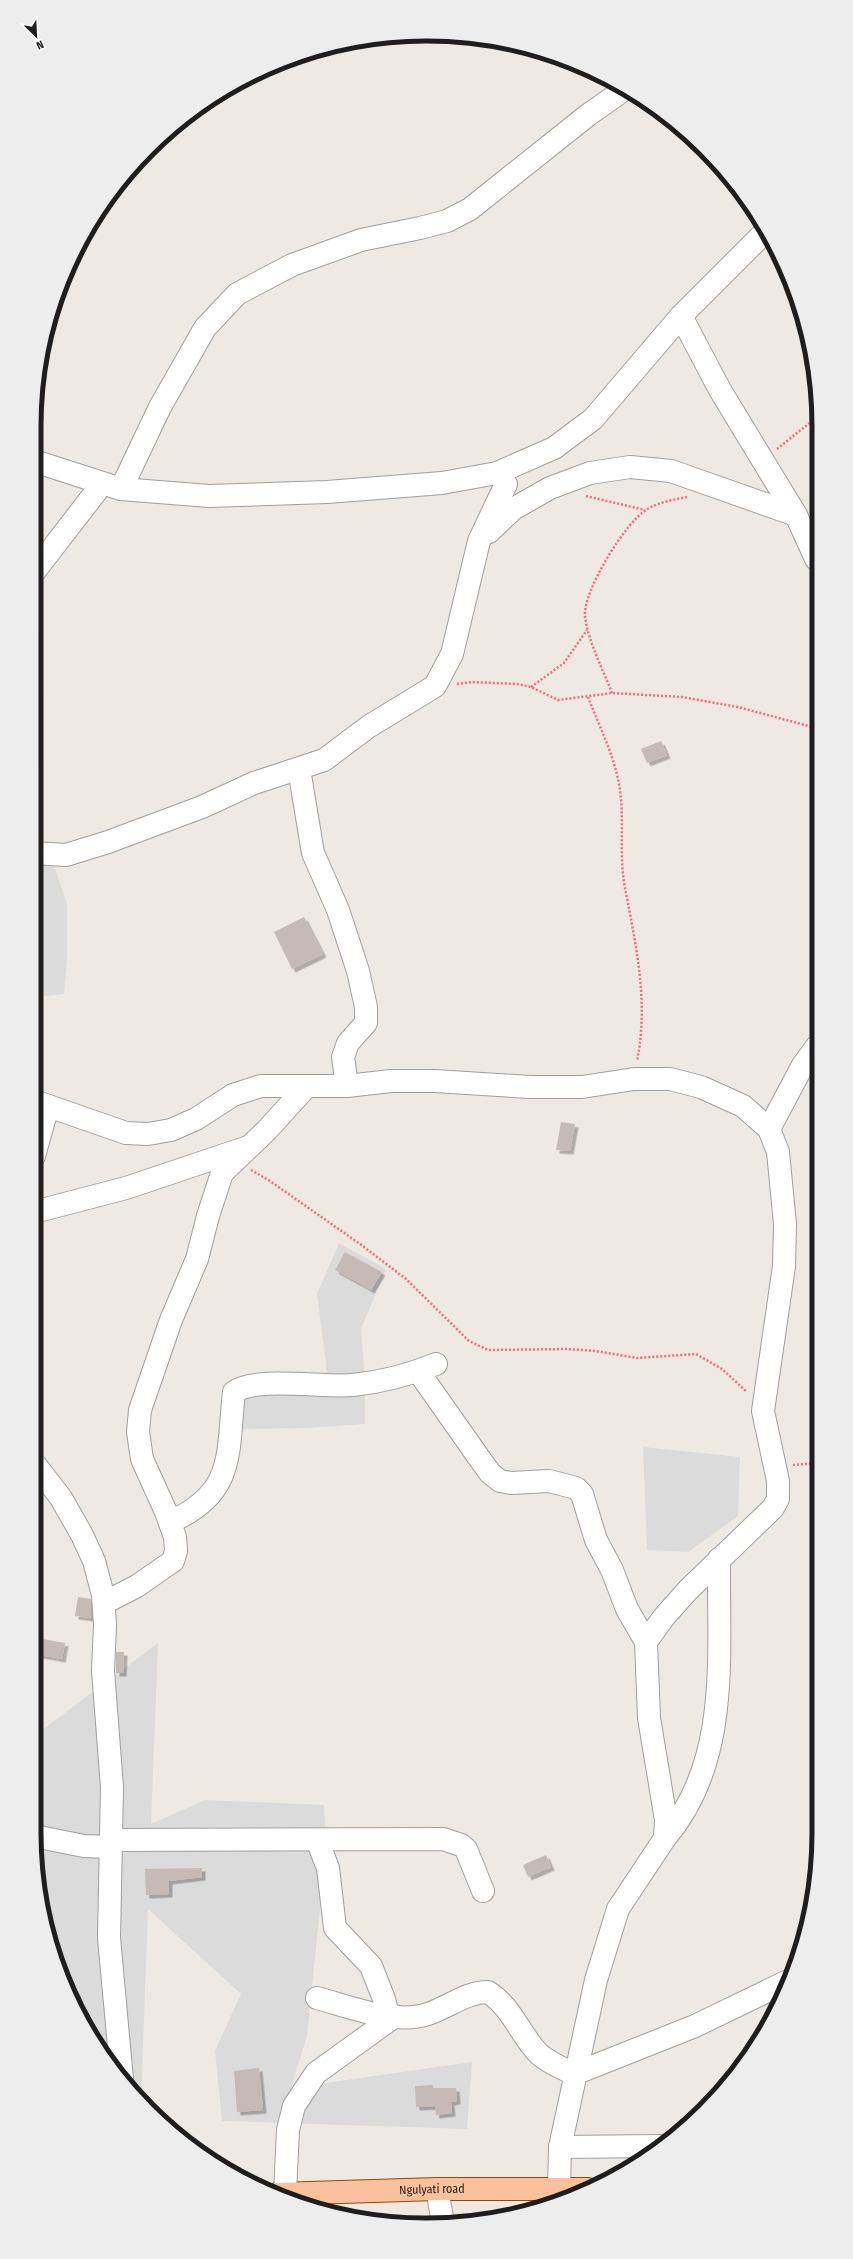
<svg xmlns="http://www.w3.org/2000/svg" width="853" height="2259" viewBox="0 0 853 2259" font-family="'Fira Sans Condensed',sans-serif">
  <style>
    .residential { fill: #dcdbdb }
    .building { fill: #c6bab7; filter: url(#shadow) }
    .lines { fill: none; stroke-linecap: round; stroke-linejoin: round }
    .minor-casing { stroke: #9f9f9f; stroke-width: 24 }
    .major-casing { stroke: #964801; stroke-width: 24 }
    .path { stroke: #f96a77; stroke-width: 2.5; stroke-dasharray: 2 2; stroke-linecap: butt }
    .minor { stroke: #fff; stroke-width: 22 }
    .major { stroke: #fbc09c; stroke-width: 22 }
    .labels { text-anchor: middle; stroke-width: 3.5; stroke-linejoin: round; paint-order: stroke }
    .street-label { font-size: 12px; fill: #1e1e1e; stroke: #fff }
    .rim { fill: none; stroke: #1e1e1e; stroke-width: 5 }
  </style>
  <defs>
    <filter id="shadow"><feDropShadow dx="3.5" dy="3.5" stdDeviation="0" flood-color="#0004"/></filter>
  </defs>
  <rect width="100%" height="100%" fill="#efe9e3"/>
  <g class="residential">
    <path d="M53,863L67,904V959L64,994L34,997V869Z"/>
    <path d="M339,1243L386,1269L361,1329L365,1380V1424L307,1428L227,1429L225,1395L327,1388L326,1363L317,1294Z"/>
    <path d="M643,1447L740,1457L738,1516L688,1552L647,1550Z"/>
    <path d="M158,1643L151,1824L205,1800L324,1805L326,1850L307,2036L291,2088L472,2062L467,2129L222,2121L215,2051L241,1994L148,1909L141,2101L131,2091L86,2029L55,1959L42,1909L34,1833V1736Z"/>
  </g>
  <g class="building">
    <path d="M661,741L667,755L647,763L641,749Z"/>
    <path d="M304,917L323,954L292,969L274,932Z"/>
    <path d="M561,1122L575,1124L570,1151L556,1150Z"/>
    <path d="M345,1252L382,1272L371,1290L335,1270Z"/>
    <path d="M78,1597L91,1599V1618L75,1616Z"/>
    <path d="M37,1638L65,1643L62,1659L35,1654Z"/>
    <path d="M116,1652H124L123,1673H116Z"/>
    <path d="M546,1855L551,1867L528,1877L523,1865Z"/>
    <path d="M202,1868V1877L169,1881V1894L146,1895L145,1869Z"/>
    <path d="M259,2068L263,2110L237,2112L234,2071Z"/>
    <path d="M433,2085V2088H456L457,2101L451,2102L452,2113L436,2115L435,2106L416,2107L415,2086Z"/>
  </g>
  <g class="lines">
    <g class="minor-casing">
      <g id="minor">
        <path d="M681,316L720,390L796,515L816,559"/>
        <path d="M34,461L121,489L209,496L327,492L442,483L497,473L554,448L593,419L681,316L765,232"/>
        <path d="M121,489L160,407L205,328L237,294L292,265L361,240L420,228L447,221L470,209L588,115L625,89"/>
        <path d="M489,532L513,509L550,488L590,473L630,467L671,471L796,515"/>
        <path d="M34,572L102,484"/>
        <path d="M299,769L313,853L338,910L358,971L366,1007V1023L348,1043L343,1057L347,1086"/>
        <path d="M34,853L66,855L108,842L202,807L254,783L324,760L368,727L435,686L452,654L479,541L506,484L497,473"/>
        <path d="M34,1101L126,1133L148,1134L171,1130L196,1119L233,1095L261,1086H347L391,1081H435L530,1087H582L634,1079H670L701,1087L743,1106L769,1129L778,1152L785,1224L784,1266L763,1411L778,1481V1499L773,1508L688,1590L664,1617L646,1642L649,1718L666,1820L665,1838L618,1909L596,1980L560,2147L559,2189"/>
        <path d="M769,1129L803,1065L817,1046"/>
        <path d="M34,1156L48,1106"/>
        <path d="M34,1212L126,1188L245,1148"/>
        <path d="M418,1371L482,1462L490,1473L500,1481L511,1483L549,1481L576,1488L582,1494L596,1540L612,1570L627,1609L646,1642"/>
        <path d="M34,1463L61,1498L82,1535L94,1561L103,1595L105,1625L103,1671L112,1787L109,1938L122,2079"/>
        <path d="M170,1522C236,1493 227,1454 234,1392C257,1376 323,1388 353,1385C381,1382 409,1375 436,1364"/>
        <path d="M104,1603L137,1586L173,1561L176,1551L175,1537L166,1512L142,1459L138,1432L140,1410L171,1320L197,1259L208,1216L222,1173L267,1130L307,1086"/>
        <path d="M34,1836L84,1846L111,1847"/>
        <path d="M665,1838C731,1761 718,1654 719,1559"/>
        <path d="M111,1840L443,1839L461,1845L466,1849L483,1891"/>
        <path d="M317,1840L328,1868L335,1928L371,1966L384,1999L388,2015"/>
        <path d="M317,1998C351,2007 394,2025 428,2014C449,2007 466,1992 488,1992C512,2007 520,2035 539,2054C549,2063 562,2068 574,2074L695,2026L788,1981"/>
        <path d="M560,2147L660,2146"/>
        <path d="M437,2189L443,2223"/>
        <path d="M285,2193L288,2130L294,2106L316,2073L395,2016"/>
      </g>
    </g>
    <g class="major-casing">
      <g id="major">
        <path id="s1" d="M277,2194L437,2189H588"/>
      </g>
    </g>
    <g class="path">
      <path d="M777,449L816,418"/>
      <path d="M586,496L645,510"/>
      <path d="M457,684L472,682L517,684L531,687L558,700L612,693L682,697L738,707L816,728"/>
      <path d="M531,687L564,663L587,630"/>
      <path d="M612,693C603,669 588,642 585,616C583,591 625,523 646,510C658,502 673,500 687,497"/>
      <path d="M588,697C598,723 612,751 618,779C626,815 618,852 625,888C636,946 649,1002 637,1061"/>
      <path d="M251,1170L270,1181L360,1244L406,1279L469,1341L488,1350L567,1349L596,1351L637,1358L696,1354L722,1369L747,1392"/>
      <path d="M793,1465L818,1463"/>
    </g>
    <use href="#minor" class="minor"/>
    <use href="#major" class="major"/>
  </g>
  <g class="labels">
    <g class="street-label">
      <text dy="4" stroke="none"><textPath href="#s1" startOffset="155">Ngulyati road</textPath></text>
    </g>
  </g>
  <path d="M0 0H853V2259H0ZM426 41H427A385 385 0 0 1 812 426V1833A385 385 0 0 1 427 2218H426A385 385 0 0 1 41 1833V426A385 385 0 0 1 426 41Z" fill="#ededed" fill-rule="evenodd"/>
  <path class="rim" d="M426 41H427A385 385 0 0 1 812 426V1833A385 385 0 0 1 427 2218H426A385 385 0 0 1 41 1833V426A385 385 0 0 1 426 41Z"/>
  <g transform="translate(36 36) rotate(156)" stroke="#ffffff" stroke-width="3" paint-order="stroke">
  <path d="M0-3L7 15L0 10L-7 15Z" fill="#1e1e1e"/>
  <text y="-6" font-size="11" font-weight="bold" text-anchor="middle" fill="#1e1e1e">N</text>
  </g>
</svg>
